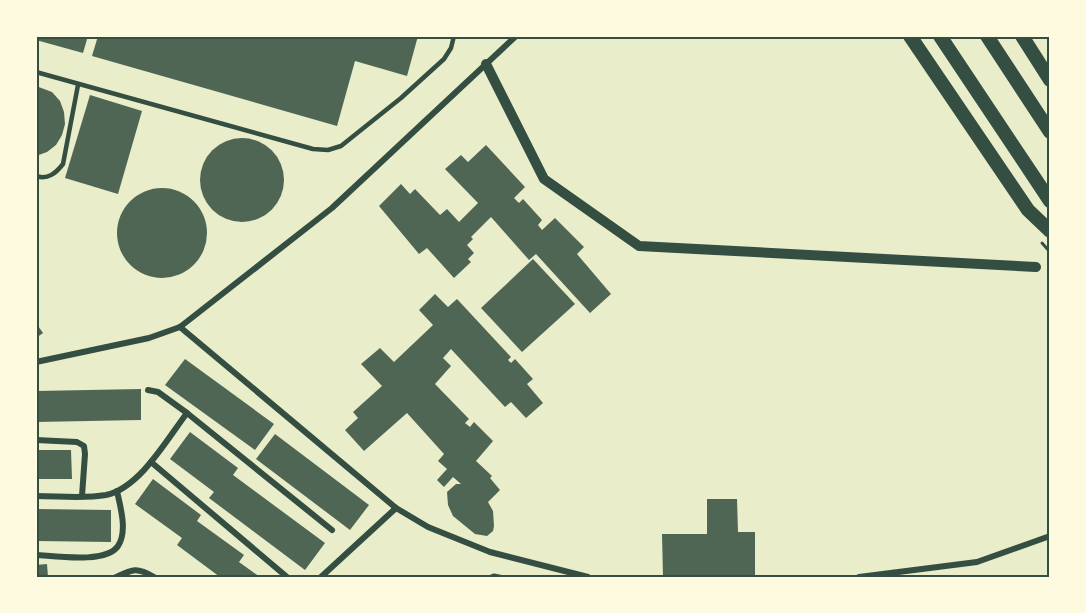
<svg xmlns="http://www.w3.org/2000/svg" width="1086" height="613" viewBox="0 0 1086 613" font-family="'PT Sans Narrow',sans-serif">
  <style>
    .building { fill: #4f6655 }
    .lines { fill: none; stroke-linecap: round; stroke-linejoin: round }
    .path { stroke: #344e41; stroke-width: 3 }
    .service { stroke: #344e41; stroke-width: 4.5 }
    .minor { stroke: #344e41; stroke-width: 6 }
    .tertiary { stroke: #344e41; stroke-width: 10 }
    .primary { stroke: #344e41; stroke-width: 14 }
    .neatline { fill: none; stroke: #344e41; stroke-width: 2 }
  </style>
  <rect width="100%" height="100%" fill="#e9edc9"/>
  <g class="building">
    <path d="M36,36H88L83,53L36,40Z"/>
    <path d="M98,36H418L407,76L355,61L337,126L92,56Z"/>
    <path d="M36,86L52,92L60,101L64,112L65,124L62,135L56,145L47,152L36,156Z"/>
    <path d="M90,95L142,111L118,194L65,178Z"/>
    <circle cx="242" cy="180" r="42"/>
    <path d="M486,145L525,187L514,198L519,203L523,199L542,220L538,225L542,230L555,218L584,247L577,254L611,294L590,313L536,254L529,260L491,217L471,237L473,239L467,245L474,253L468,259L471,262L454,278L427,248L419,254L379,206L401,184L410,194L415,189L440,215L447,209L459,222L478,203L445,169L461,155L468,162Z"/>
    <circle cx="162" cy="233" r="45"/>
    <path d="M533,259L575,304L522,352L481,308Z"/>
    <path d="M435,294L448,307L457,299L511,357L508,360L511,363L515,359L533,379L527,384L543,403L526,418L511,402L505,407L451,349L443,358L451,366L435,384L469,419L465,423L470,427L474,422L493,441L476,461L492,476L490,478L500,490L488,502L493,511L494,526L493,531L487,536L475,534L453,516L448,505L447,492L456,484H461L453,477L444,487L437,480L447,469L438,461L444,454L407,413L364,451L345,430L358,418L353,412L382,386L361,364L380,348L394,362L433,325L419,310Z"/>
    <path d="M36,323L43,333L36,338Z"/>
    <path d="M185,359L274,424L255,450L165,385Z"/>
    <path d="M141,389V420L36,422V391Z"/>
    <path d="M190,432L238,468L233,475L325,543L305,570L209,498L214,492L170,459Z"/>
    <path d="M275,434L369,505L350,530L256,459Z"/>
    <path d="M36,450H71L72,479H36Z"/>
    <path d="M153,479L201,515L197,521L244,555L239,562L260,577H220L177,545L182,538L135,504Z"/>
    <path d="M707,499H737L738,532H755V577H663L662,534H707Z"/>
    <path d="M36,509L111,510V542L36,541Z"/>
    <path d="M47,564L48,577H36V565Z"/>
  </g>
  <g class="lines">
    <g class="path">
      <path d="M1042,243L1050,252"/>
      <path d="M489,577L494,575L504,577"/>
    </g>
    <g class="service">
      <path d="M36,72L313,149L328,150L341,146L401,98L444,59L451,48L454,36"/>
      <path d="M36,176C48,180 56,173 63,164L78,85"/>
    </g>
    <g class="minor">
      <path d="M180,327L396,508L428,527L490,552L588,577"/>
      <path d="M36,362L149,338L180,327L332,208L516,36"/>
      <path d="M148,390L158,392L187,413"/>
      <path d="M36,440L77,442L84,446L85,454L82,496"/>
      <path d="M151,462L287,577"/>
      <path d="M36,496C59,496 84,499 106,495C140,488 167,439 187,413L332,530"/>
      <path d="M36,555C55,556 106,564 118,546C128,531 120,506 117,491"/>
      <path d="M116,577C133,569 137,567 154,577"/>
      <path d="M321,577L396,508"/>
      <path d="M859,577L977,562L1050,536"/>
    </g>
    <path class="tertiary" d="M486,64L544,179L639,246L1036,267"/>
    <g class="primary">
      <path d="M910,36L1028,210L1050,231"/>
      <path d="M940,36L1050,201"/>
      <path d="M987,36L1050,132"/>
      <path d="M1022,36L1050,80"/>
    </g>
  </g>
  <rect width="1086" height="613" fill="none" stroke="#fefae0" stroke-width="75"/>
  <rect x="38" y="38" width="1010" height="538" class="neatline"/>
</svg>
